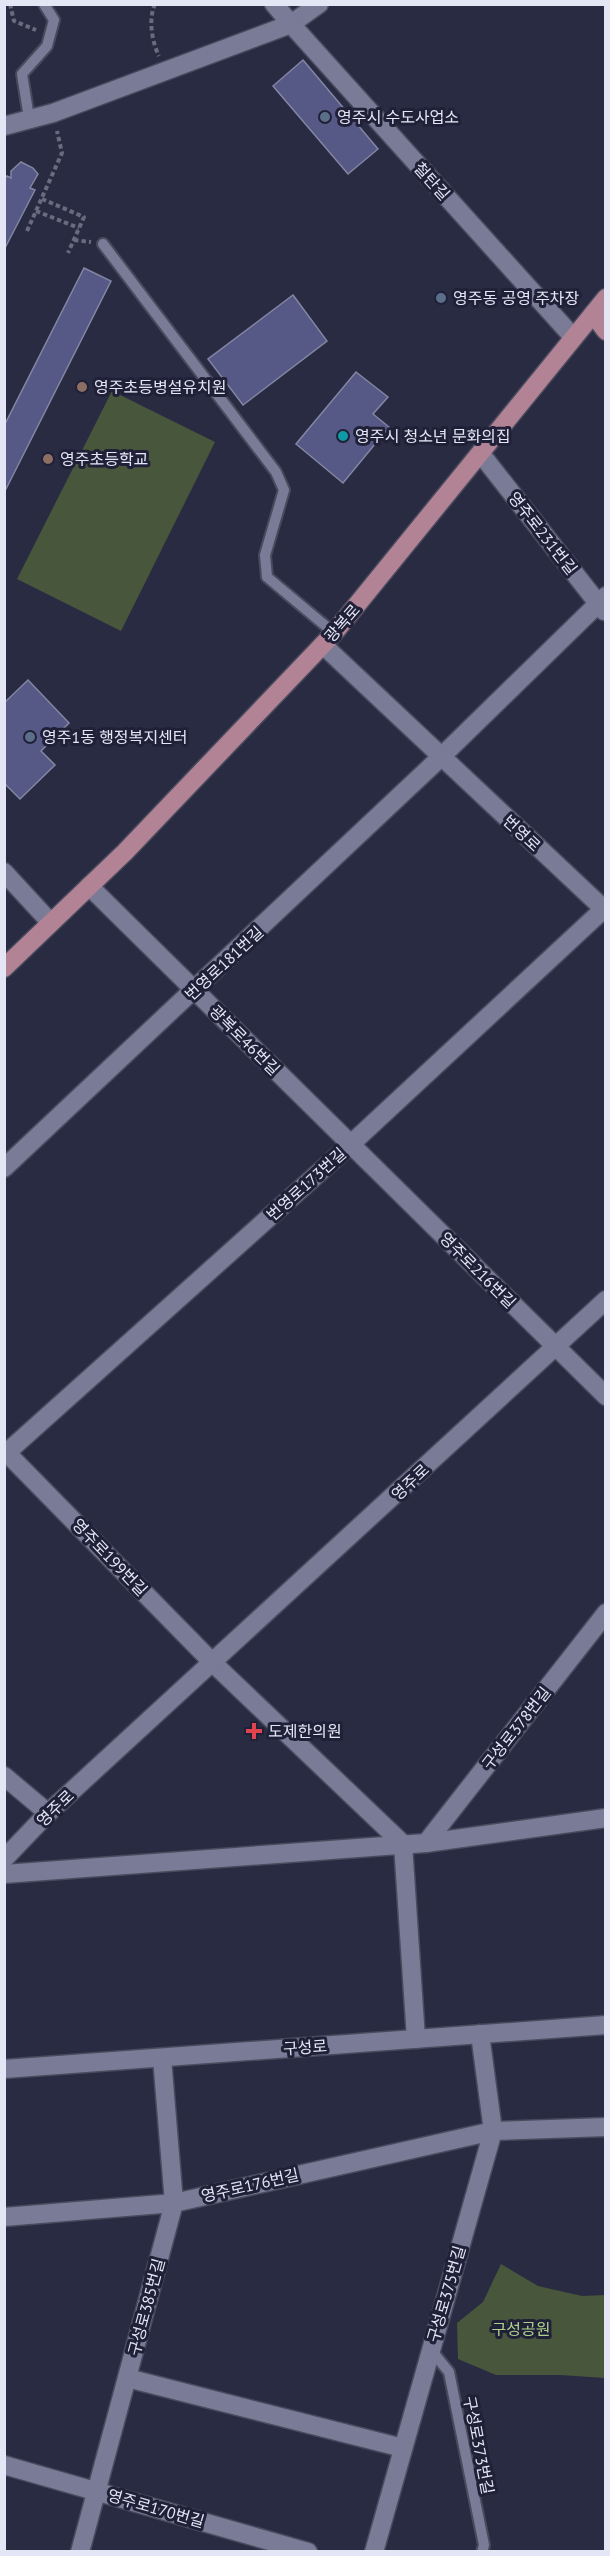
<svg xmlns="http://www.w3.org/2000/svg" width="610" height="2556" viewBox="0 0 610 2556" font-family="'PT Sans','Noto Sans KR',sans-serif">
  <style>
    .park { fill: #48563b }
    .building { fill: #565885; stroke: #8386a2; stroke-width: 1.5 }
    .lines { fill: none; stroke-linecap: round; stroke-linejoin: round }
    .lane-casing { stroke: #494a5d; stroke-width: 14 }
    .street-casing { stroke: #494a5d; stroke-width: 21 }
    .secondary-casing { stroke: #494a5d; stroke-width: 21 }
    .primary-casing { stroke: #494a5d; stroke-width: 21 }
    .path { stroke: #696b7f; stroke-width: 4; stroke-dasharray: 4.5 3; stroke-linecap: butt }
    .lane { stroke: #797b97; stroke-width: 10 }
    .street { stroke: #797b97; stroke-width: 18 }
    .secondary { stroke: #797b97; stroke-width: 18 }
    .primary { stroke: #b18394; stroke-width: 18 }
    .service-dot { fill: #5c6f8a; stroke: #202138; stroke-width: 2 }
    .education-dot { fill: #8d6e63; stroke: #202138; stroke-width: 2 }
    .culture-dot { fill: #0f9aa8; stroke: #202138; stroke-width: 2 }
    .health-dot { fill: #e0444e; stroke: #202138; stroke-width: 2 }
    .labels { text-anchor: middle; stroke-width: 6; stroke-linejoin: round; paint-order: stroke }
    .poi-label { font-size: 16px; fill: #e4e5f5; stroke: #202138; text-anchor: start }
    .street-label { font-size: 16px; fill: #e4e5f5; stroke: #202138 }
    .park-label { font-size: 16px; fill: #add18a; stroke: #202138 }
  </style>
  <rect width="100%" height="100%" fill="#292b42"/>
  <g class="park">
    <path d="M112,391L215,442L121,631L17,579Z"/>
    <path d="M501,2264L538,2286L582,2296L605,2295V2378L560,2375H496L458,2359L457,2323L483,2302Z"/>
  </g>
  <g class="building">
    <path d="M303,60L378,149L348,174L273,86Z"/>
    <path d="M21,162L33,168L38,174L30,188L35,190L4,250V180L7,176L11,178V171Z"/>
    <path d="M84,268L111,281L4,493V426Z"/>
    <path d="M293,295L327,341L243,405L208,359Z"/>
    <path d="M356,372L388,397L373,414L389,427L343,483L296,444Z"/>
    <path d="M28,680L69,723L41,751L55,765L20,799L4,783V703Z"/>
  </g>
  <g class="lines">
    <g class="lane-casing">
      <g id="lane">
        <path d="M29,118L22,74L47,46L54,20L44,4"/>
        <path d="M103,244L276,472L284,490L265,555L267,577L334,633"/>
        <path d="M431,2350L449,2372L484,2545L482,2552"/>
      </g>
    </g>
    <g class="street-casing">
      <g id="street">
        <path d="M274,4L291,24L319,4"/>
        <path d="M4,126L53,113L291,24L573,337"/>
        <path d="M481,454L604,611"/>
        <path d="M4,872L51,923"/>
        <path d="M89,886L606,1396"/>
        <path d="M4,1168L441,757L606,596"/>
        <path d="M4,1450L213,1663L403,1844L416,2039"/>
        <path d="M4,1455L351,1144L606,907"/>
        <path d="M4,1776L48,1813"/>
        <path d="M426,1843L606,1613"/>
        <path d="M4,1874L426,1843L606,1818"/>
        <path d="M4,2217L174,2203L493,2131L606,2127"/>
        <path d="M127,2378L403,2448"/>
        <path d="M4,2465L308,2552"/>
        <path d="M80,2552L174,2203L162,2058"/>
        <path d="M374,2552L493,2131L480,2034"/>
      </g>
    </g>
    <g class="secondary-casing">
      <g id="secondary">
        <path d="M323,645L606,911"/>
        <path d="M4,1859L48,1813L606,1300"/>
        <path d="M4,2069L606,2025"/>
      </g>
    </g>
    <g class="primary-casing">
      <g id="primary">
        <path d="M593,314L606,331"/>
        <path d="M4,968L125,852L334,633L606,298"/>
      </g>
    </g>
    <g class="path">
      <path d="M10,4L14,21L36,30"/>
      <path d="M155,4C148,19 152,42 159,56"/>
      <path d="M42,199L84,217L68,253"/>
      <path d="M36,211L79,228"/>
      <path d="M27,231L62,153L57,131"/>
      <path d="M74,240L91,242"/>
    </g>
    <use href="#lane" class="lane"/>
    <use href="#street" class="street"/>
    <use href="#secondary" class="secondary"/>
    <use href="#primary" class="primary"/>
  </g>
  <g class="service-dot">
    <circle cx="325" cy="117" r="6"/>
    <circle cx="441" cy="298" r="6"/>
    <circle cx="30" cy="737" r="6"/>
  </g>
  <g class="education-dot">
    <circle cx="82" cy="387" r="6"/>
    <circle cx="48" cy="459" r="6"/>
  </g>
  <circle class="culture-dot" cx="343" cy="436" r="6"/>
  <path class="health-dot" d="M251 1722h6v6h6v6h-6v6h-6v-6h-6v-6h6z"/>
  <g class="labels">
    <g class="poi-label">
      <text x="337" y="123">영주시 수도사업소</text>
      <text x="453" y="304">영주동 공영 주차장</text>
      <text x="94" y="393">영주초등병설유치원</text>
      <text x="355" y="442">영주시 청소년 문화의집</text>
      <text x="60" y="465">영주초등학교</text>
      <text x="42" y="743">영주1동 행정복지센터</text>
      <text x="268" y="1737">도제한의원</text>
    </g>
    <g class="street-label">
      <text transform="translate(432 181) rotate(48)" y="6">철탄길</text>
      <text transform="translate(543 533) rotate(52)" y="6">영주로231번길</text>
      <text transform="translate(342 623) rotate(-49)" y="6">광복로</text>
      <text transform="translate(522 833) rotate(43)" y="6">번영로</text>
      <text transform="translate(224 963) rotate(-43)" y="6">번영로181번길</text>
      <text transform="translate(245 1040) rotate(45)" y="6">광복로46번길</text>
      <text transform="translate(306 1184) rotate(-42)" y="6">번영로173번길</text>
      <text transform="translate(478 1270) rotate(45)" y="6">영주로216번길</text>
      <text transform="translate(410 1482) rotate(-43)" y="6">영주로</text>
      <text transform="translate(110 1557) rotate(46)" y="6">영주로199번길</text>
      <text transform="translate(516 1728) rotate(-52)" y="6">구성로378번길</text>
      <text transform="translate(55 1808) rotate(-44)" y="6">영주로</text>
      <text transform="translate(305 2047) rotate(-4)" y="6">구성로</text>
      <text transform="translate(250 2185) rotate(-13)" y="6">영주로176번길</text>
      <text transform="translate(446 2294) rotate(-74)" y="6">구성로375번길</text>
      <text transform="translate(146 2307) rotate(-75)" y="6">구성로385번길</text>
      <text transform="translate(479 2445) rotate(79)" y="6">구성로373번길</text>
      <text transform="translate(156 2508) rotate(16)" y="6">영주로170번길</text>
    </g>
    <g class="park-label">
      <text x="521" y="2335">구성공원</text>
    </g>
  </g>
  <rect width="610" height="2556" fill="none" stroke="#e4e5f5" stroke-width="12"/>
</svg>
